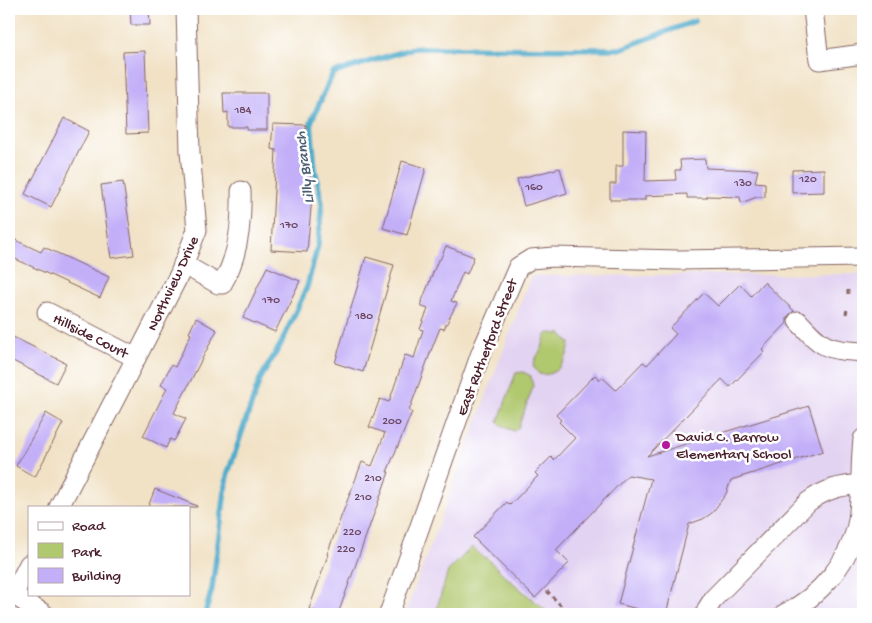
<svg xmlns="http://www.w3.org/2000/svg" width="872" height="623" viewBox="0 0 872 623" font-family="'Gochi Hand',sans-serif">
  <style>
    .built { fill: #e3d3f2 }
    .green { fill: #b0c86e; stroke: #7d744c }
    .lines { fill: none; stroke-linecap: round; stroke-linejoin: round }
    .stream { stroke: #4daacb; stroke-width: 5.5 }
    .building { fill: #c2aff8 }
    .minor-casing { stroke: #846361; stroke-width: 21 }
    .path { stroke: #846361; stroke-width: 3; stroke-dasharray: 4 4; stroke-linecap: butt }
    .minor { stroke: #fff; stroke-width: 19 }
    .poi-dot { fill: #b5179e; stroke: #fff; stroke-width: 2 }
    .labels { text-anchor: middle; stroke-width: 5; stroke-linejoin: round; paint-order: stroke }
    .number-label { font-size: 12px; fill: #68435e }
    .street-label { font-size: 15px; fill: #4a1f2b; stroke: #fff }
    .poi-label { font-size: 15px; fill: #4a1f2b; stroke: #fff; text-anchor: start }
    .water-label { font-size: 16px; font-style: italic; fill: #4b5e73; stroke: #fff }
  </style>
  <rect width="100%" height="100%" fill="#fff"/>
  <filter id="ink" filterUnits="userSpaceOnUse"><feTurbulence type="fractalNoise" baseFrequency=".02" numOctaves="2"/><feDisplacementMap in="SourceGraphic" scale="10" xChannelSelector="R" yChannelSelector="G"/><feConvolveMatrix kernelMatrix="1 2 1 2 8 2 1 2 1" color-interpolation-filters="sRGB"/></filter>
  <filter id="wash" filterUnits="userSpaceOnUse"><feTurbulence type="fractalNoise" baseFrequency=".0096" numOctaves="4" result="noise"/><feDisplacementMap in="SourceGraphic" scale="20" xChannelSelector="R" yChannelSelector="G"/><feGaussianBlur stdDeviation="1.12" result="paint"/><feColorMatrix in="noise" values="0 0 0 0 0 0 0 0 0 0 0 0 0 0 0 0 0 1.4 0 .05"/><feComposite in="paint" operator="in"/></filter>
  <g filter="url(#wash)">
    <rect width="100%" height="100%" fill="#f1e2c6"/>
    <path class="built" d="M863,274V614H405L531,276Z"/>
    <g class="green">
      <path d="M548,333L562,334L570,343C568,359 557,378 539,374L533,366C535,358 537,356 541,350C544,344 543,338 548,333Z"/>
      <path d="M523,372L531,376L533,387L518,428L514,431L502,426L498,422L516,373Z"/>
      <path d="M472,547L484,558L486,557L505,576L550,614H435L448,571Z"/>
    </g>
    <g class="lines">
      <path class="stream" d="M205,614L212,589L227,476L260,379L281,344L307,287L318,245L322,203L315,169L311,122L333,73L414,48L620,49L695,21"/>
    </g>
    <g id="blocks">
      <g class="building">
        <path d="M130,9H149L150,25H131Z"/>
        <path d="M145,51L148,133L126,134L123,52Z"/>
        <path d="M223,93H267V130H247V127H228V112L224,113Z"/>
        <path d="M64,118L89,131L51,207L25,194Z"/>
        <path d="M273,124L306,125L304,167L311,168L309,197H312L307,252L271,250L276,150L271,149Z"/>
        <path d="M623,130L646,131L645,181L676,180L675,170H681L680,160L705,159L706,168L758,170L755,182L765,183V197H757L741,203L740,197L707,196V198H687V194L645,196V200H610V184H616V166H623Z"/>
        <path d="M402,161L426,168L407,235L383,228Z"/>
        <path d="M560,168L567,193L524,206L517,179Z"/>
        <path d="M824,169V192L792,193V170Z"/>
        <path d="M123,182L134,255L111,258L101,185Z"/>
        <path d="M9,237L41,252L44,247L109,277L100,298L9,256Z"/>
        <path d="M446,246L474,257L467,274L463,272L451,301L457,303L444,329L440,328L432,348L409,411L412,412L387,472H389L338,614H323L309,609L328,555L327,554L362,462L372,466L385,433L369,427L380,399L389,402L405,355L414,358L423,330L420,329L428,309L420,306L438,260H440Z"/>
        <path d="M366,257L394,265L363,372L335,363Z"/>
        <path d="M267,267L300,281L275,332L243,318Z"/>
        <path d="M764,282L794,311L787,317V323L762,349L764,352L730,387L722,379L647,456L809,406L823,451L731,480L726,494L712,513L703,519L689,524L666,614H657L618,604L651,479L628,475L556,550L569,563L535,598L473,537L507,502L510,505L538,476L535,473L551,457L554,460L575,438L559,422L561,420L556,415L595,375L600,380L602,377L616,390L643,362L647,365L676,334L670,328L704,293L718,306L740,284L751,296Z"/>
        <path d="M196,318L217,330L174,413L186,419L174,441L170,439L166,448L143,436L167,388L161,385L171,365L175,367L191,334L189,333Z"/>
        <path d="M9,335L66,363L56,383L9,359Z"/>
        <path d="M46,413L63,423L35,477L16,466Z"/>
        <path d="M155,489L197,506V507H148Z"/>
      </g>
    </g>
  </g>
  <g filter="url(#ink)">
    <use href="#blocks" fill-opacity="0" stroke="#846361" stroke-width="1"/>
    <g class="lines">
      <g class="minor-casing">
        <g id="minor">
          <path d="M813,9L819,60L863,54"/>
          <path d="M183,264L218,284H222C239,256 242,223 241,191"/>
          <path d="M47,312L136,358"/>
          <path d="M798,321C824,349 825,349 863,352"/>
          <path d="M59,507L180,273L197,230L190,152L186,9"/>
          <path d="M9,592L44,614"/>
          <path d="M13,595L29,564"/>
          <path d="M389,614L481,353L518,267L531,259L553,257L679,260L863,257"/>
          <path d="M706,614L707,609L714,598L808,502C826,489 839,486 861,484"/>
          <path d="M784,614C820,597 851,560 858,520C862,493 860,466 863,439"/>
        </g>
      </g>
      <g class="path">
        <path d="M848,290V295"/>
        <path d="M846,314L847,309"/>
        <path d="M547,591L569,614"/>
      </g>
      <use href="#minor" class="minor"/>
    </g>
  </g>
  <circle class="poi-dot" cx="666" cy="445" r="5"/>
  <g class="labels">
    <g class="number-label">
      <text x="243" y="113">184</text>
      <text x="808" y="182">120</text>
      <text x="743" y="186">130</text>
      <text x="534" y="190">160</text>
      <text x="289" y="228">170</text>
      <text x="271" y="303">170</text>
      <text x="364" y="319">180</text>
      <text x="392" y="424">200</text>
      <text x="373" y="481">210</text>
      <text x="363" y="500">210</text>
      <text x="352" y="535">220</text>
      <text x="346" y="552">220</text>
    </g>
    <g class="street-label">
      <text transform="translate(172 283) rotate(-65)" y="5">Northview Drive</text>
      <text transform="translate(91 335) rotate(27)" y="5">Hillside Court</text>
      <text transform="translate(486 347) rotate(-69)" y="5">East Rutherford Street</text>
    </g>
    <g class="poi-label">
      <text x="676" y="441">David C. Barrow<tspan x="676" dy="17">Elementary School</tspan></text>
    </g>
    <g class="water-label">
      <text transform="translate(303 168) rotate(-97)" y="6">Lilly Branch</text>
    </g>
  </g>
  <rect width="872" height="623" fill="none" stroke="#fff" stroke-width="30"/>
  <rect x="28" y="506" width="162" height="90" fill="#ffffff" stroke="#b7a5aa"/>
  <rect x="38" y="522" width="25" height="8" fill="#ffffff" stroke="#b7a5aa"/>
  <text x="72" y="530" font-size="15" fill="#4a1f2b">Road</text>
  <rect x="38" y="543" width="25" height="15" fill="#b0c86e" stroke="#b7a5aa"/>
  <text x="72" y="556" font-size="15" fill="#4a1f2b">Park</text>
  <rect x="38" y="568" width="25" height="15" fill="#c2aff8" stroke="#b7a5aa"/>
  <text x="72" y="580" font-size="15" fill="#4a1f2b">Building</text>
</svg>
